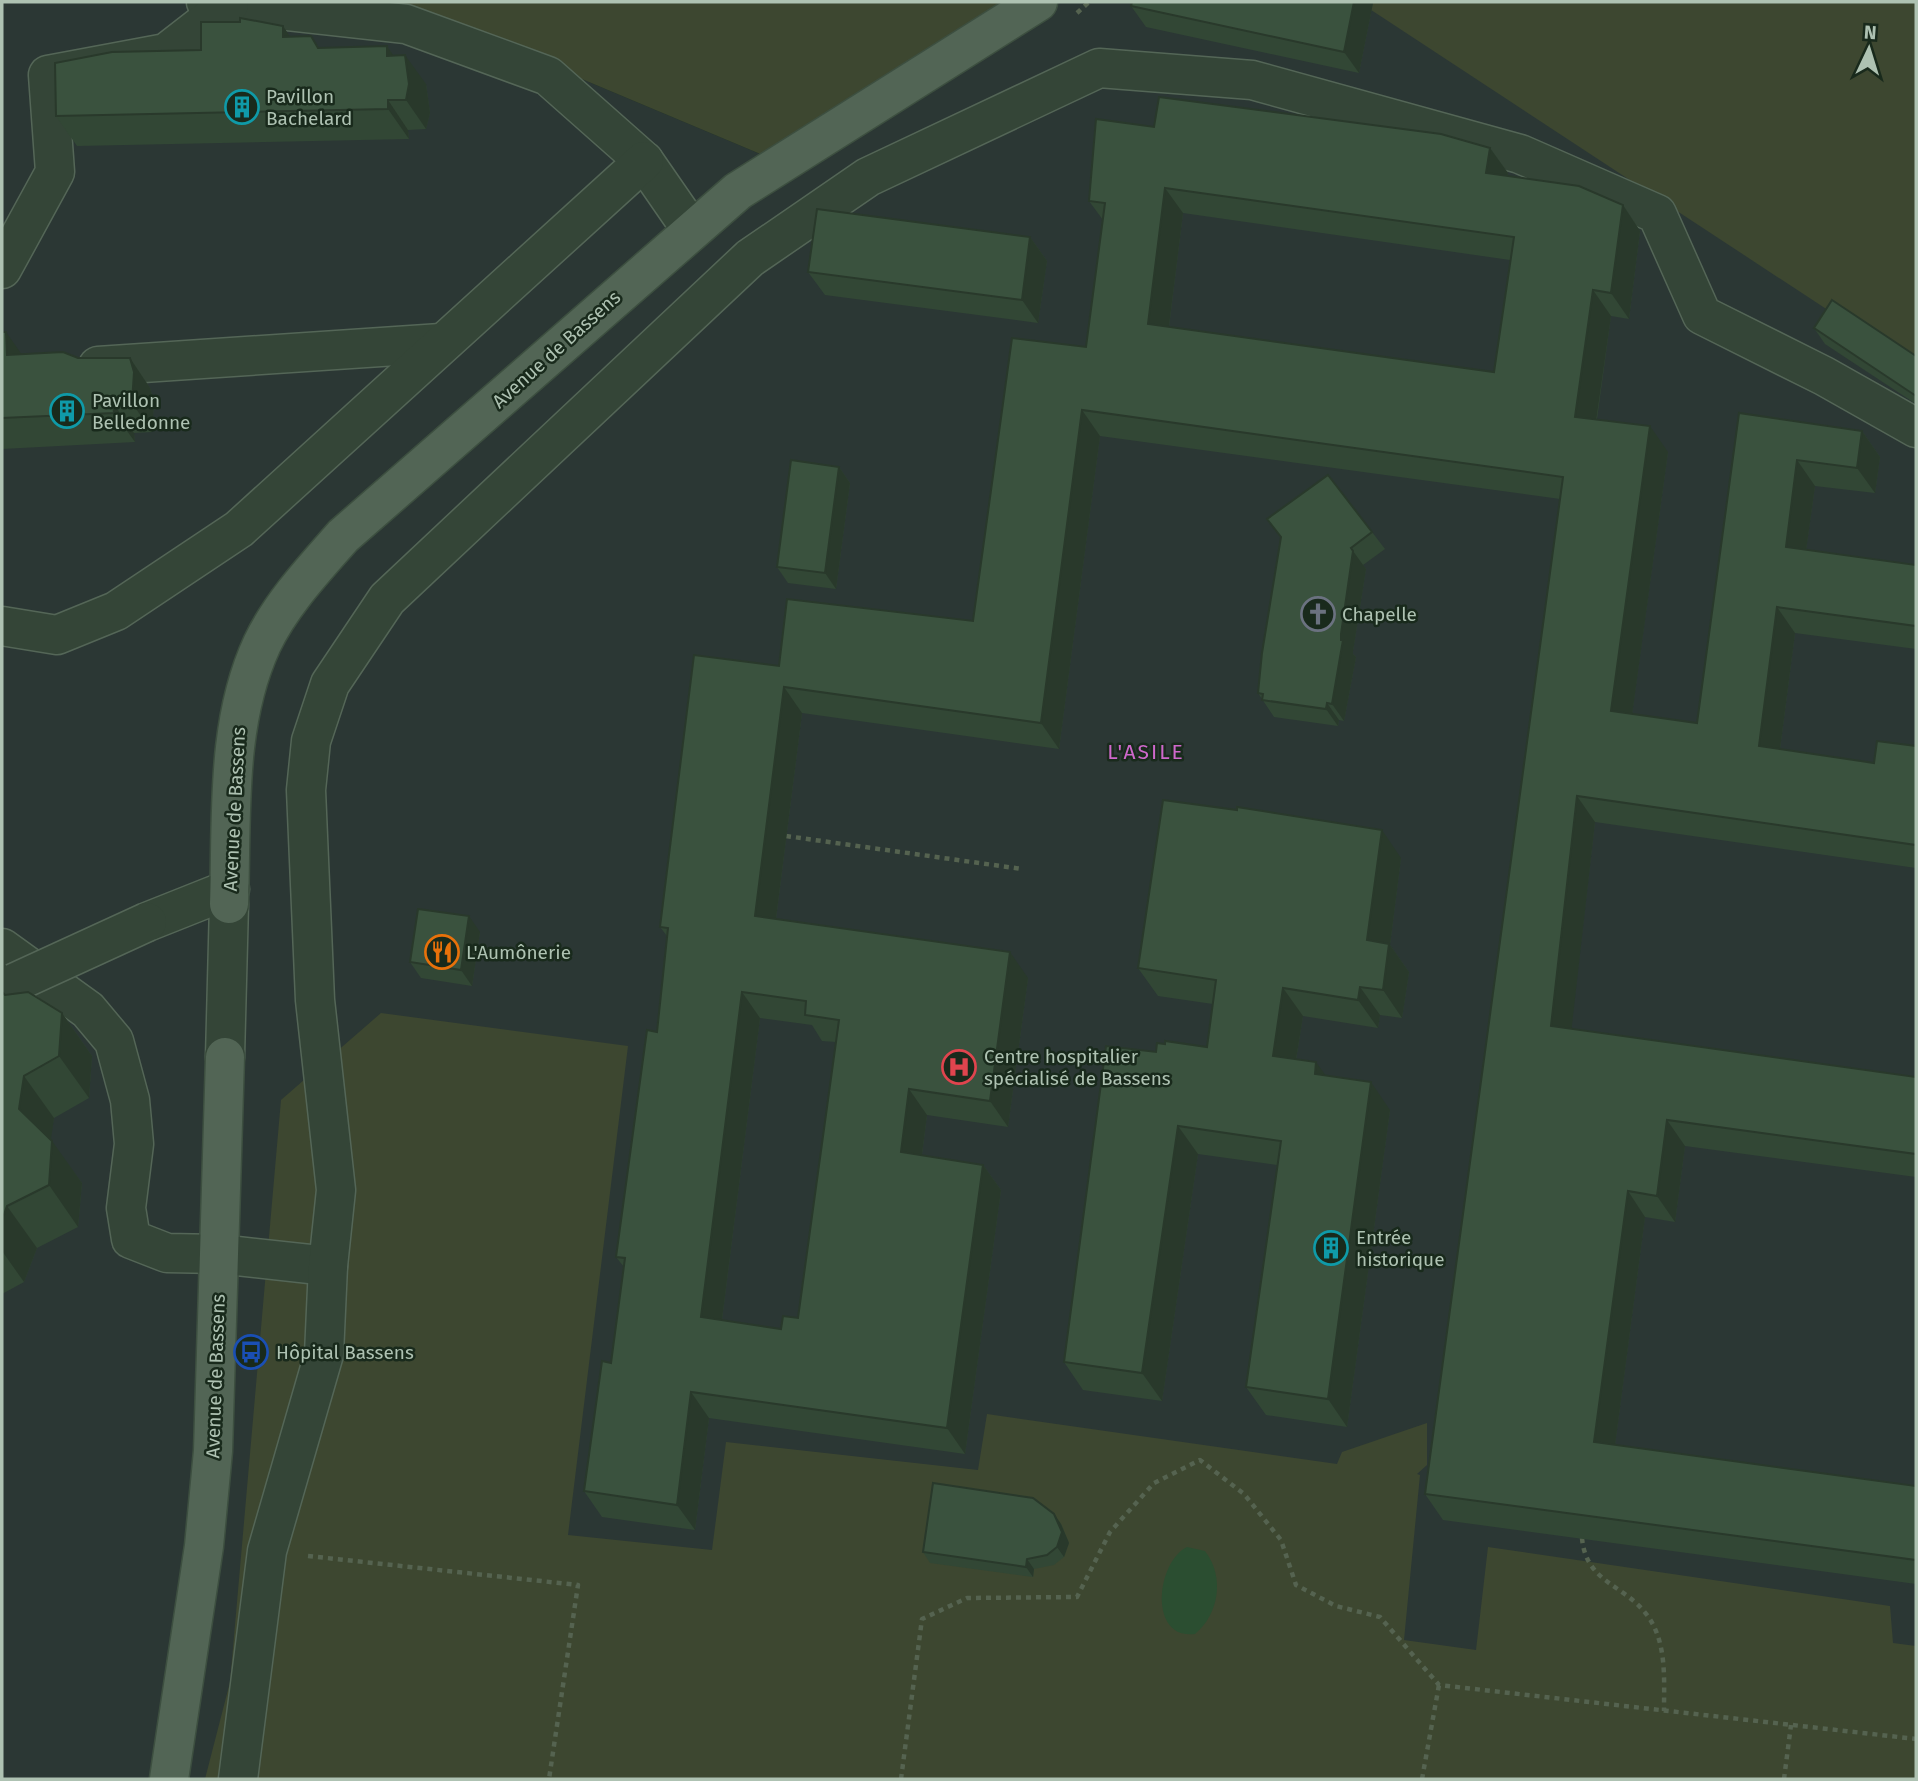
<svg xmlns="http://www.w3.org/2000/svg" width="1918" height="1781" viewBox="0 0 1918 1781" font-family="'Fira Sans',sans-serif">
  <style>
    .medical { fill: #2b3734 }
    .green { fill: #3d4730 }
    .water { fill: #2b4e31 }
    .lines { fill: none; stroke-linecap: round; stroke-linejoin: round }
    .minor-casing { stroke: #546657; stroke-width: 41 }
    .major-casing { stroke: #3d4f40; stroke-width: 41 }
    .path { stroke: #556350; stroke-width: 4.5; stroke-dasharray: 5 5; stroke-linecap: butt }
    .minor { stroke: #344537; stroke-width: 38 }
    .major { stroke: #526555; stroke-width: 38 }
    .minor-bridge-casing { stroke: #546657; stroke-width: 41; stroke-linecap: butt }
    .minor-bridge { stroke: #344537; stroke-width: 38 }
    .wall { fill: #324735; fill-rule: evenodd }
    .shaded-wall { fill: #29392b }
    .building { fill: #3a523e; stroke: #29392b; stroke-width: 2; fill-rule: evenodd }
    .labels { text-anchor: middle; stroke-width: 5; stroke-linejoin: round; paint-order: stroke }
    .poi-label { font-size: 19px; fill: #aec2b2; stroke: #192a1c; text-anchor: start }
    .street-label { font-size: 19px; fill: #aec2b2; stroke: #192a1c }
    .neighbourhood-label { font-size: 21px; letter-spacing: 2px; fill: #ce68cb; stroke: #192a1c }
  </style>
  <rect width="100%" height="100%" fill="#213424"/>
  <path class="medical" d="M2,2H398L775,160L1011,2H1362L1916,354V1779H2Z"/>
  <g class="green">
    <path d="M398,2H1011L775,160Z"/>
    <path d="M1359,2H1916V368Z"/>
    <path d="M381,1013L628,1046L568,1535L712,1550L726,1442L978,1470L987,1414L1337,1464L1342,1452L1427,1423V1465L1417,1474L1420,1475L1404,1640L1476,1650L1488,1547L1890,1606L1893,1643L1916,1646V1779H205L230,1682L281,1100Z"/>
  </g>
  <path class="water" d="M1187,1547L1205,1551C1225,1577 1219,1614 1195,1634C1148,1640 1156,1562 1187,1547Z"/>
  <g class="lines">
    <g class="minor-casing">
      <g id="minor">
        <path d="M206,2L406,24L548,76L644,161L691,229"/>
        <path d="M2,269L55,172L48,75L166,53L229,4"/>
        <path d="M98,366L441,343"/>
        <path d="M2,626L57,635L116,611L239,529L644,161"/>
        <path d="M147,922L230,889"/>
        <path d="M2,948L88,1010L114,1041L130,1100L134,1144L126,1208L131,1239L167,1253L219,1254L328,1266"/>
        <path d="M225,1057L229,904"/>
        <path d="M238,1779L267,1551L324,1354L328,1266L336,1190L315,1000L306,790L311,741L330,684L387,599L750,258L868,177L1099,68L1252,80L1520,154L1657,214L1702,315L1824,376L1916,428"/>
      </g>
    </g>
    <g class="major-casing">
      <g id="major">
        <path d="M229,904C232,818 225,724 262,644C281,604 314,569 343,536L738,191L1038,2"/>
        <path d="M169,1779L204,1546L213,1451L225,1057"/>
      </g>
    </g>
    <g class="path">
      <path d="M1077,13L1089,2"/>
      <path d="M786,836L1022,869"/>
      <path d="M1582,1538C1586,1583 1624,1584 1647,1615C1667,1642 1664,1678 1664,1711"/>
      <path d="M308,1556L578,1585L549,1779"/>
      <path d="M901,1779L922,1619L967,1598L1077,1597L1110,1532L1154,1483L1200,1460L1244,1494L1281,1540L1296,1585L1336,1606L1380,1617L1439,1685L1916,1739"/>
      <path d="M1422,1779L1439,1685"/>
      <path d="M1784,1779L1791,1725"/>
    </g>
    <use href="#minor" class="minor"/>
    <use href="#major" class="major"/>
    <g class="minor-bridge-casing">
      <path id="minor-bridge" d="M14,983L147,922"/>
    </g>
    <use href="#minor-bridge" class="minor-bridge"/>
  </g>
  <g class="wall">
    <path d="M1373,3L1359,73L1146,27L1131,6Z"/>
    <path d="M283,26L290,37L311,36L319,48L387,46L393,56L426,84L430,113L426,129L408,130L409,139L77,146L56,116L201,50Z"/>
    <path d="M1154,127L1490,148L1508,173V176L1623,205L1640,231L1629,319L1611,316L1597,419L1668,452L1632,714L1697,723L1739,413L1862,431L1880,457L1875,493L1815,486L1806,550L1916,565V649L1795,633L1780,749L1874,763L1916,746V868L1595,822L1571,1029L1916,1077V1177L1685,1146L1675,1222L1645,1217L1615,1445L1916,1486V1584L1443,1520L1425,1494L1560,499L1100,436L1059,749L802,713L776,919L1028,978L1008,1127L927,1115L922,1155L983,1165L1001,1190L965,1454L709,1418L695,1530L602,1517L584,1491L611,1363L624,1267L616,1257L657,1032L667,936L660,927L779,666L973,621L1086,347L1103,220L1089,201ZM1183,213L1510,260L1494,372L1169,327ZM760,1018L812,1025L822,1041L836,1042L798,1318L781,1329L722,1320Z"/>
    <path d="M1030,237L1047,261L1038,323L825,295L808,272Z"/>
    <path d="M1814,328L1916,356V404L1825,344Z"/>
    <path d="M2,332L21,354L78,358H130L150,388L154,402L152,432L134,433L135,442L2,449Z"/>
    <path d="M839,467L850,483L836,589L788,583L777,567Z"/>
    <path d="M1267,519L1372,532L1385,549L1363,565L1366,569L1353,651V654L1356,657L1344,721L1339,720L1338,726L1274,717L1258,693L1281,538Z"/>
    <path d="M1401,858L1390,945L1409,972L1402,1018L1380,1015L1378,1028L1303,1016L1296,1060L1390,1110L1347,1427L1266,1415L1246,1387L1277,1165L1198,1154L1162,1401L1083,1390L1064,1362L1156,1052L1165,1044L1207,1047L1213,1004L1158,996L1138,968Z"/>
    <path d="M480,932L472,986L421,978L410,962Z"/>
    <path d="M2,992L5,995L62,1013L92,1056L89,1098L54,1118L50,1140L82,1183L78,1227L37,1248L24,1282L2,1294Z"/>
    <path d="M1054,1514L1061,1524L1069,1543L1064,1557L1054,1565L1034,1569L1033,1577L930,1563L923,1552Z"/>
  </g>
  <g class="shaded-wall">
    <path d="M1354,2H1372L1373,3L1359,73L1344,52Z"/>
    <path d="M283,26L303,56L283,37Z"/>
    <path d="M387,46L407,76L387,56Z"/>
    <path d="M405,55L426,84L430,113L426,129L406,100Z"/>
    <path d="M388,100L408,130L409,139L388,109Z"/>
    <path d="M1490,148L1508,173L1504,199L1486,173Z"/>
    <path d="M1165,188L1183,213L1166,350L1148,324Z"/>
    <path d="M1623,205L1640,231L1629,319L1611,293Z"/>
    <path d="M1030,237L1047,261L1038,323L1022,300Z"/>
    <path d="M1593,290L1611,316L1593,442L1575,417Z"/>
    <path d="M6,332L27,362L7,355Z"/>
    <path d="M130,358L150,388L154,402L152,432L132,403Z"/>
    <path d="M113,403L134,433L135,442L114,413Z"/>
    <path d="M1082,410L1100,436L1059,749L1041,723Z"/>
    <path d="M1650,426L1668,452L1629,737L1611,711Z"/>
    <path d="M1862,431L1880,457L1875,493L1857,468Z"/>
    <path d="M1797,460L1815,486L1803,572L1786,547Z"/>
    <path d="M839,467L850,483L836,589L825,573Z"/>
    <path d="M1353,551L1366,569L1353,651V654L1356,657L1344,721L1332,704L1341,634Z"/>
    <path d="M1777,607L1795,633L1777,772L1759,746Z"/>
    <path d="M784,687L802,713L773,942L755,916Z"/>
    <path d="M1327,703L1339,720L1338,726L1326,709Z"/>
    <path d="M1577,796L1595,822L1569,1051L1551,1026Z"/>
    <path d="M1382,830L1401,858L1390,945L1409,972L1402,1018L1383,990L1367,940Z"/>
    <path d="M469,916L480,932L472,986L461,970Z"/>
    <path d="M1010,952L1028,978L1008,1127L990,1101Z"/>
    <path d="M1360,987L1380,1015L1378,1028L1358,1000Z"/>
    <path d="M1283,988L1303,1016L1292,1084L1273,1056Z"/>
    <path d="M742,992L760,1018L719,1343L701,1317Z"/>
    <path d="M62,1013L92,1056L89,1098L59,1056Z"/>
    <path d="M1316,1062L1336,1090L1315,1074Z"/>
    <path d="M24,1076L54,1118L49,1152L19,1109Z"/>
    <path d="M1371,1082L1390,1110L1347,1427L1328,1399Z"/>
    <path d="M909,1089L927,1115L919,1177L901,1152Z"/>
    <path d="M1667,1120L1685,1146L1675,1222L1657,1196Z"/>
    <path d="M1178,1126L1198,1154L1162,1401L1142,1373Z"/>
    <path d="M52,1141L82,1183L78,1227L49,1185Z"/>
    <path d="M983,1165L1001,1190L965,1454L947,1428Z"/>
    <path d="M1628,1191L1645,1217L1612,1468L1594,1442Z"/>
    <path d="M7,1206L37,1248L24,1282L2,1251V1220Z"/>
    <path d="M691,1392L709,1418L695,1530L677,1505Z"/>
    <path d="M1054,1514L1061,1524L1069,1543L1064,1557L1057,1547Z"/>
    <path d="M1027,1559L1034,1569L1033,1577L1026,1567Z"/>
  </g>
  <g class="building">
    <path d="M1132,2H1354L1344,52L1131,6Z"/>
    <path d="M240,18L283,26V37L311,36L318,48L387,46V56L405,55L409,84L406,100H388V109L56,116L55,63L112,52L201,50V22H240Z"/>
    <path d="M1159,97L1441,134L1490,148L1486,173L1579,186L1623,205L1611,293L1593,290L1575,417L1650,426L1611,711L1697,723L1739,413L1862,431L1857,468L1797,460L1786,547L1916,565V626L1777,607L1759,746L1874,763L1877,741L1916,746V845L1577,796L1551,1026L1916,1077V1154L1667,1120L1657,1196L1628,1191L1594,1442L1916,1486V1560L1425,1494L1563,477L1082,410L1041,723L784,687L755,916L1010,952L990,1101L909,1089L901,1152L983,1165L947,1428L691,1392L677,1505L584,1491L602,1361L611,1363L625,1258L616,1257L647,1030L657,1032L668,928L660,927L694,655L779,666L787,599L973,621L1012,338L1086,347L1105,203L1089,201L1096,119L1154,127ZM1165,188L1514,237L1494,372L1148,324ZM742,992L806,1001L805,1015L839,1020L798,1318L783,1316L781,1329L701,1317Z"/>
    <path d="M817,209L1030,237L1022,300L808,272Z"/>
    <path d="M1832,300L1916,356V396L1814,328Z"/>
    <path d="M2,332H6L7,355L63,352L78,358H130L134,372L132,403H113L114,413L2,418Z"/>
    <path d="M791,460L839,467L825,573L777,567Z"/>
    <path d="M1328,475L1372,532L1351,548L1353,551L1341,634V640H1343L1332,704L1327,703L1326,709L1262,700L1263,694L1258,693L1262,653L1281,537L1267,519Z"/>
    <path d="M1163,800L1237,810V807L1382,830L1367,940L1389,944L1383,990L1360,987L1358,1000L1283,988L1273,1056L1316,1062L1315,1074L1371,1082L1328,1399L1246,1387L1281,1141L1178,1126L1142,1373L1064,1362L1106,1046L1156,1052L1157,1043L1165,1044V1041L1207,1047L1216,980L1138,968Z"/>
    <path d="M418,909L469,916L461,970L410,962Z"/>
    <path d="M2,992L5,995L28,992L62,1013L59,1056L24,1076L19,1109L52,1141L49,1185L7,1206L2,1220Z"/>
    <path d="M933,1483L1033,1498L1054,1514L1062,1532L1057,1547L1047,1555L1027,1559L1026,1567L923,1552Z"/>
  </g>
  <defs>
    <g id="building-ring" transform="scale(1.75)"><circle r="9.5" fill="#192a1c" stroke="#0f9aa8" stroke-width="1.5"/><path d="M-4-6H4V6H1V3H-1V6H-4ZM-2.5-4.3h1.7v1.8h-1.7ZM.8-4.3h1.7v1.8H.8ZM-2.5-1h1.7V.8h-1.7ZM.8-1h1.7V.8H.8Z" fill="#0f9aa8"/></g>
    <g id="church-ring" transform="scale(1.75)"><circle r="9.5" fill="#192a1c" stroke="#6b7280" stroke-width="1.5"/><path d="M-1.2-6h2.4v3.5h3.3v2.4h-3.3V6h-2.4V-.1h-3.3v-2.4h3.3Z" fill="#6b7280"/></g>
    <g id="restaurant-ring" transform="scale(1.75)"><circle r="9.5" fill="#192a1c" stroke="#e8710a" stroke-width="1.5"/><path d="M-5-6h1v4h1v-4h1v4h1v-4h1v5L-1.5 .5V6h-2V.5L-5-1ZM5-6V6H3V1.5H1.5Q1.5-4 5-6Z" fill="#e8710a"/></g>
    <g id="hospital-ring" transform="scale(1.75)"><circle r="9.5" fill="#192a1c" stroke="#e0444e" stroke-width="1.5"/><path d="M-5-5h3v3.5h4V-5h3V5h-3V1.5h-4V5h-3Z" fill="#e0444e"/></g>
    <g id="bus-ring" transform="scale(1.75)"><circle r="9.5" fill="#192a1c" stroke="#1a4fb4" stroke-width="1.5"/><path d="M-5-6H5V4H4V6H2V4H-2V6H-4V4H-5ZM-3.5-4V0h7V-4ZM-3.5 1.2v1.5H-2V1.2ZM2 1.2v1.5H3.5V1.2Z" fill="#1a4fb4"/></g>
  </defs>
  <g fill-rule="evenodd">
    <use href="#building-ring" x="242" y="107"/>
    <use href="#building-ring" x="67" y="411"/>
    <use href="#church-ring" x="1318" y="614"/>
    <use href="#restaurant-ring" x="442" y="952"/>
    <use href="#hospital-ring" x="959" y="1067"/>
    <use href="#building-ring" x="1331" y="1248"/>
    <use href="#bus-ring" x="251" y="1352"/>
  </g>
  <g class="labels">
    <g class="poi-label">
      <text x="266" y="103">Pavillon<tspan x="266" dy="22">Bachelard</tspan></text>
      <text x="92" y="407">Pavillon<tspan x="92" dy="22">Belledonne</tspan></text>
      <text x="1342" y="621">Chapelle</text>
      <text x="466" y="959">L'Aumônerie</text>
      <text x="984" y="1063">Centre hospitalier<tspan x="984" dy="22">spécialisé de Bassens</tspan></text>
      <text x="1356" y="1244">Entrée<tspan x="1356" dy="22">historique</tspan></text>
      <text x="276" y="1359">Hôpital Bassens</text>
    </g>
    <g class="street-label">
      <text transform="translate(556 349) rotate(-42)" y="7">Avenue de Bassens</text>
      <text transform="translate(234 809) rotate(-87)" y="7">Avenue de Bassens</text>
      <text transform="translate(215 1376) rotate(-88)" y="7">Avenue de Bassens</text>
    </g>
    <g class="neighbourhood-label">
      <text x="1146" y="759">L'ASILE</text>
    </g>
  </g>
  <rect width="1918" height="1781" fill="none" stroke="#aec2b2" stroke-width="7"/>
  <g transform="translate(1869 49) rotate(4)" stroke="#192a1c" stroke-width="5" paint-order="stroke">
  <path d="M0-5L12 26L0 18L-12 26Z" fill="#aec2b2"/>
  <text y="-10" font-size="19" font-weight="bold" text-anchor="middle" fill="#aec2b2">N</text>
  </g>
</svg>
